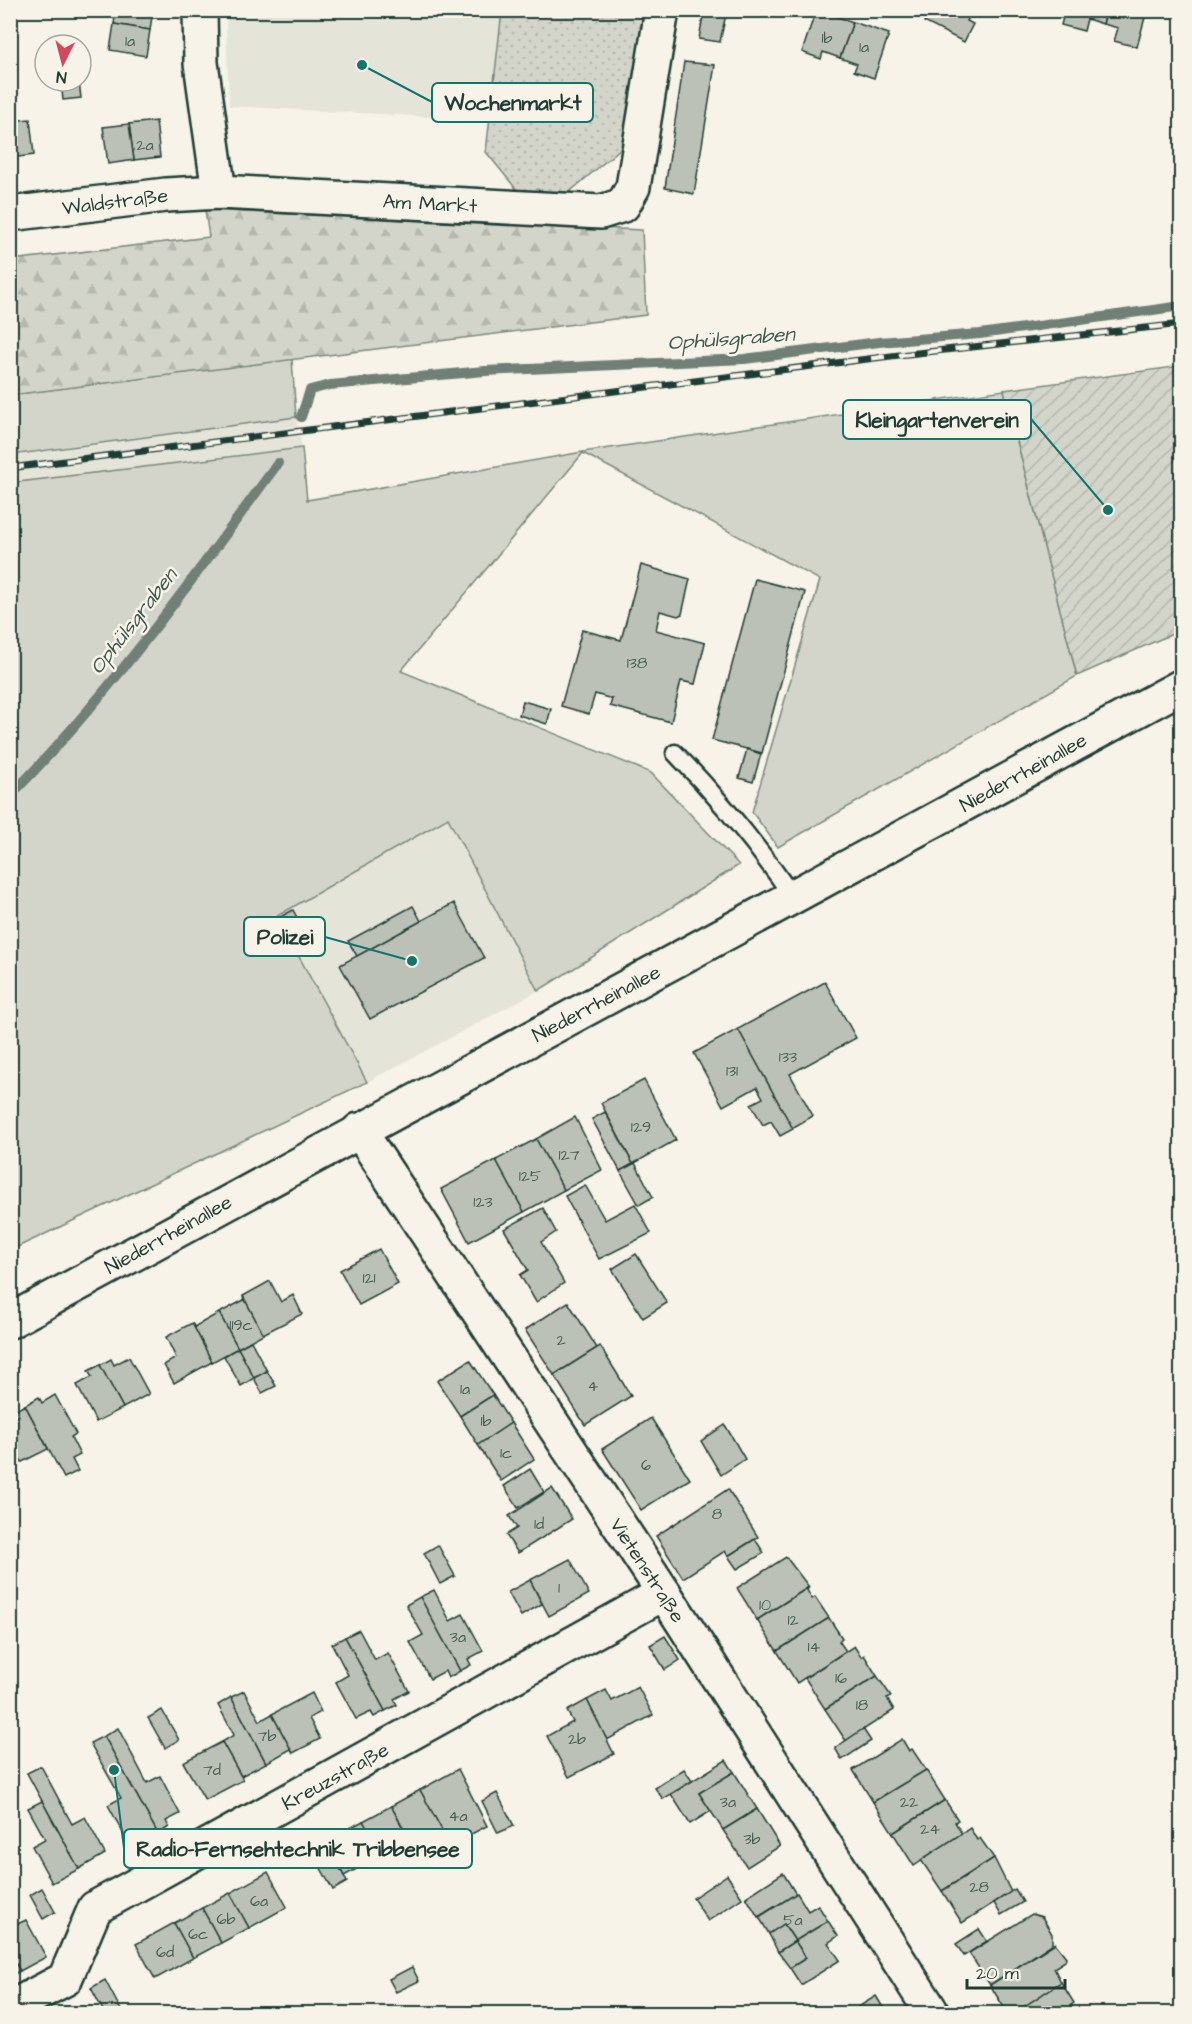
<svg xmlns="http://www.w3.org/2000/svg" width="1192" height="2024" viewBox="0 0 1192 2024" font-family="'Architects Daughter',sans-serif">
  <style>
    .built { fill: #e5e4d9 }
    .grass { fill: #d3d5ca; stroke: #79897f; stroke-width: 1.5 }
    .forest { fill: url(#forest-firs); stroke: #79897f; stroke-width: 1.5 }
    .park { fill: url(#park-dots); stroke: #79897f; stroke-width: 1.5 }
    .garden { fill: url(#garden-furrows); stroke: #79897f; stroke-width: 1.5 }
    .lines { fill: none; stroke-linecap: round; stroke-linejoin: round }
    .stream { stroke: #6f8077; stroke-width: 10 }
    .building { fill: #bbc1b6; stroke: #1f3d34; stroke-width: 1.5 }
    .service-casing { stroke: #1f3d34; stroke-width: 21 }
    .minor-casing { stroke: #1f3d34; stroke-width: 38 }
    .secondary-casing { stroke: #1f3d34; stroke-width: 38 }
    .service { stroke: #f7f3e8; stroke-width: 16 }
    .minor { stroke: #f7f3e8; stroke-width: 33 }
    .secondary { stroke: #f7f3e8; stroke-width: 33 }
    .rail-casing { stroke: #1f3d34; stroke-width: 7 }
    .rail { stroke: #f7f3e8; stroke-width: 4.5; stroke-dasharray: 14; stroke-linecap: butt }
    .labels { text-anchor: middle; stroke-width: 5; stroke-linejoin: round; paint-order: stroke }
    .number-label { font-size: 16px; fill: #465e54 }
    .street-label { font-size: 20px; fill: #1f3d34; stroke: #f7f3e8 }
    .water-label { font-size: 21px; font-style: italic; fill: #405950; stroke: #f7f3e8 }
    .leader { fill: none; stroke: #0f766e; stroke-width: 2 }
    .callout-dot { fill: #0f766e; stroke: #f7f3e8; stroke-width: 2 }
    .callout { fill: #f7f3e8; stroke: #0f766e; stroke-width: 2 }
    .callout-label { font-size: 21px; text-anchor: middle; font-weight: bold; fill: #1f3d34 }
  </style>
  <defs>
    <pattern id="forest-firs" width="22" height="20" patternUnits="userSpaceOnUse" patternTransform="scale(1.5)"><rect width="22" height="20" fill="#d3d5ca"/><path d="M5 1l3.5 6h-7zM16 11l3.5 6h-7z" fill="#b5b8ae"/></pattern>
    <pattern id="park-dots" width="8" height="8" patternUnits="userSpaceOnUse" patternTransform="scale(1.5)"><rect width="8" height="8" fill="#d3d5ca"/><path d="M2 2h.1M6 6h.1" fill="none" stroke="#b5b8ae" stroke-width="1.8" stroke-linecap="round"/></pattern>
    <pattern id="garden-furrows" width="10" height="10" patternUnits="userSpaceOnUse" patternTransform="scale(1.5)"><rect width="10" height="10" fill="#d3d5ca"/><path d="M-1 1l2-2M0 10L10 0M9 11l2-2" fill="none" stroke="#b5b8ae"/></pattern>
  </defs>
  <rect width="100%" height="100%" fill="#f7f3e8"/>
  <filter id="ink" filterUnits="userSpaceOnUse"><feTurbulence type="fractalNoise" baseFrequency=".0167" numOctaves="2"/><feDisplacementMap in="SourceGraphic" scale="12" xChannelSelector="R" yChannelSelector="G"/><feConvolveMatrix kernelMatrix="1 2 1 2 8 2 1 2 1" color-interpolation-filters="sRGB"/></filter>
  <g filter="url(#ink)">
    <g class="built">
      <path d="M229,10L502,11L490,120L229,106L226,23Z"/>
      <path d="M296,417L302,448L11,483L10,455Z"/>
      <path d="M449,818L538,991L367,1082L277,916Z"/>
    </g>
    <g class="grass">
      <path d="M292,359L296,417L11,455L10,395Z"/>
      <path d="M1004,390L1077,676L778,847L752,812L820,580L583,453L401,671L651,773L739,865L538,991L448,818L277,916L367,1082L11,1250L10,483L302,448L307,500L583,452Z"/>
    </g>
    <path class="forest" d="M205,210L642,230L646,315L11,395V260L209,237Z"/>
    <path class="park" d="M502,11H646L628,142L566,195H516L517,190L486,152Z"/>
    <path class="garden" d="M1181,366V630L1077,676L1004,390Z"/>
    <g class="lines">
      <g class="stream">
        <path d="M301,417L310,390L330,385L485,371L744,359L879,342L980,334L1182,306"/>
        <path d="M10,796C110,694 194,578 278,463"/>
      </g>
    </g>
    <g class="building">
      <path d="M116,10H153L150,30L114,24Z"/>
      <path d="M704,10L726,14L720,42L699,39Z"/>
      <path d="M816,10L853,22L840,58L823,52L821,59L802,52Z"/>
      <path d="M929,10H972L967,21L973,24L964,42L924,22Z"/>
      <path d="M1065,10H1107L1103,24L1087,19L1084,31L1061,25Z"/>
      <path d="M1107,10H1147L1137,47L1114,41L1118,28L1103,24Z"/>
      <path d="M853,22L889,34L874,78L854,71L857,64L840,58Z"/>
      <path d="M114,24L150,30L146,56L110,50Z"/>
      <path d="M684,62L715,65L694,194L665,188Z"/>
      <path d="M61,81H79L81,98L63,100Z"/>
      <path d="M30,119L34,155L10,158V121Z"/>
      <path d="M156,121L160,157L134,160L129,124Z"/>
      <path d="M129,124L134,160L108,164L103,127Z"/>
      <path d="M641,565L690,579L682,614L678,616L660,611L656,630L705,643L695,684L681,681L671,722L610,706L612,699L595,694L589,714L561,706L582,630L621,640Z"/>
      <path d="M755,579L805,592L762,753L712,740Z"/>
      <path d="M523,701L551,709L547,724L519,715Z"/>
      <path d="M747,749L761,754L753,782L739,778Z"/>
      <path d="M454,903L484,958L370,1019L340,965Z"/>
      <path d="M413,906L421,921L357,956L348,941Z"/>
      <path d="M293,910L307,936L294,943L280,917Z"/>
      <path d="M825,982L856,1038L790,1074L813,1116L792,1128L738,1029Z"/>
      <path d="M738,1029L793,1129L780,1136L771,1121L763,1125L751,1104L763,1098L757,1087L723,1106L694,1053Z"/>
      <path d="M644,1080L676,1140L633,1164L601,1103Z"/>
      <path d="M605,1112L633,1164L620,1171L592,1119Z"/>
      <path d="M575,1117L602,1170L564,1190L536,1139Z"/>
      <path d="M536,1139L564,1190L524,1212L496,1160Z"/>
      <path d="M496,1160L524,1212L469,1242L441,1189Z"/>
      <path d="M635,1163L653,1197L639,1205L620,1171Z"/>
      <path d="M585,1185L605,1220L635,1204L651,1233L599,1259L565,1196Z"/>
      <path d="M543,1208L556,1232L541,1242L564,1283L536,1302L520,1275L528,1270L504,1229Z"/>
      <path d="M379,1249L398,1284L359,1305L340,1270Z"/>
      <path d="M636,1254L667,1303L643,1318L612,1269Z"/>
      <path d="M270,1281L281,1302L293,1295L302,1314L263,1334L243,1296Z"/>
      <path d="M243,1296L263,1334L238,1348L219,1313L244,1300Z"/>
      <path d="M568,1302L597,1348L554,1375L525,1330Z"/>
      <path d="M219,1313L238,1348L212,1362L192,1323L194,1327Z"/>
      <path d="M192,1323L212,1362L174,1383L164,1365L176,1358L166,1337Z"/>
      <path d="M251,1341L267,1371L254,1378L238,1348Z"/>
      <path d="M600,1346L631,1396L585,1425L554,1375Z"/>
      <path d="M238,1348L254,1378L241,1386L224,1356Z"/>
      <path d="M129,1357L149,1394L123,1408L100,1365L111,1359L114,1365Z"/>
      <path d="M470,1360L493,1395L460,1416L437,1381Z"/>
      <path d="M100,1365L123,1408L96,1422L77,1385L92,1377L88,1371Z"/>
      <path d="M267,1371L276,1386L262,1393L254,1378Z"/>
      <path d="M55,1395L76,1434L71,1437L80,1455L72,1459L78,1471L64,1478L25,1405L39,1397L42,1403Z"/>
      <path d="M493,1395L511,1423L478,1445L460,1416Z"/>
      <path d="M25,1405L48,1449L22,1462L10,1441V1421L17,1417L14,1411Z"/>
      <path d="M651,1418L690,1479L641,1510L602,1449Z"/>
      <path d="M511,1423L534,1459L501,1481L478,1445Z"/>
      <path d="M725,1425L745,1459L721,1475L701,1441Z"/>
      <path d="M530,1469L544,1492L518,1508L504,1486Z"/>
      <path d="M552,1488L572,1519L518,1553L506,1535L517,1528L509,1516Z"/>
      <path d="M728,1489L758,1537L728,1556L725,1551L683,1578L656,1536Z"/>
      <path d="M755,1539L764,1553L737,1569L728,1556Z"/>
      <path d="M438,1545L455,1576L440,1584L424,1553Z"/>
      <path d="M786,1557L809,1587L757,1620L737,1588Z"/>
      <path d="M570,1559L589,1594L549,1616L530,1580Z"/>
      <path d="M530,1580L542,1604L521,1616L508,1592Z"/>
      <path d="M809,1587L807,1590L812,1599L815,1597L829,1618L777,1651L757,1620Z"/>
      <path d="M434,1590L450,1621L463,1614L483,1651L468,1659L471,1665L460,1671L420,1597Z"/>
      <path d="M420,1597L460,1671L448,1678L445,1671L430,1679L410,1642L423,1635L406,1605Z"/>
      <path d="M829,1618L842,1638L839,1641L846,1651L797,1683L777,1651Z"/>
      <path d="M359,1630L375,1660L388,1653L409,1691L394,1699L397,1705L385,1711L345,1637Z"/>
      <path d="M665,1636L680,1660L665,1670L650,1645Z"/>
      <path d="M345,1637L385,1711L374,1717L371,1712L356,1719L336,1682L348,1675L332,1644Z"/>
      <path d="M854,1646L861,1657L864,1655L877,1676L825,1709L805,1678Z"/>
      <path d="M877,1676L891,1696L887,1698L894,1710L846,1741L825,1709Z"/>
      <path d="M638,1687L653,1715L607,1740L587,1700L606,1690L612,1701Z"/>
      <path d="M244,1691L260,1721L272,1714L291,1749L266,1763L231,1697Z"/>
      <path d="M312,1693L321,1712L309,1718L320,1739L293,1753L272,1714Z"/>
      <path d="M231,1697L266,1763L241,1776L222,1742L234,1735L218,1705Z"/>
      <path d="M587,1700L614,1754L569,1777L547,1736L573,1722L567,1711Z"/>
      <path d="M162,1710L179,1740L165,1748L148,1718Z"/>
      <path d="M118,1728L147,1783L160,1776L180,1814L166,1821L169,1827L158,1834L104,1736Z"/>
      <path d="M863,1729L871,1741L842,1760L835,1748Z"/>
      <path d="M104,1736L158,1834L146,1840L142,1834L128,1842L108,1805L121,1798L90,1743Z"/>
      <path d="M902,1739L909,1751L912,1749L926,1770L873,1802L853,1770Z"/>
      <path d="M222,1742L243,1780L205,1800L183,1762Z"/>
      <path d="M726,1760L734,1772L699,1793L711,1811L690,1824L671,1794Z"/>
      <path d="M41,1766L72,1824L85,1817L105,1854L79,1869L27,1773Z"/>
      <path d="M458,1769L487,1826L450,1845L420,1790Z"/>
      <path d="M684,1769L692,1781L663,1799L655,1788Z"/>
      <path d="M926,1770L945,1800L893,1833L873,1802Z"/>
      <path d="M734,1772L757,1809L723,1830L699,1793Z"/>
      <path d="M420,1790L450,1845L422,1861L391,1806Z"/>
      <path d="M497,1793L514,1826L498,1833L482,1801Z"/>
      <path d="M945,1800L958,1820L955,1822L962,1834L914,1866L893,1833Z"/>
      <path d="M42,1801L79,1869L52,1883L32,1846L45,1839L28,1808Z"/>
      <path d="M391,1806L410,1841L382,1855L363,1821Z"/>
      <path d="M757,1809L780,1846L747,1867L723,1830Z"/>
      <path d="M363,1821L382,1855L344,1876L325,1841Z"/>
      <path d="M970,1828L977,1840L980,1838L994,1858L942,1891L921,1860Z"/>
      <path d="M327,1844L347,1882L333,1890L312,1852Z"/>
      <path d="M994,1858L1011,1892L962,1923L942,1891Z"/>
      <path d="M268,1872L287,1907L249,1928L230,1893Z"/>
      <path d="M783,1873L796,1894L758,1917L746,1897Z"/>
      <path d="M727,1875L742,1898L708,1921L693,1898Z"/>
      <path d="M42,1888L55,1912L43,1919L30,1895Z"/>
      <path d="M1015,1889L1023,1902L1001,1915L994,1903Z"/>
      <path d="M230,1893L249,1928L221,1943L202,1908Z"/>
      <path d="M797,1893L808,1911L818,1905L828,1921L795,1941L784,1924L769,1934L759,1917Z"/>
      <path d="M202,1908L221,1943L193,1958L174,1923Z"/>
      <path d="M1032,1914L1042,1917L1052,1934V1944L990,1985L969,1953Z"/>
      <path d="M26,1920L46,1957L20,1971L10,1954V1921L13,1926Z"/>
      <path d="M828,1921L838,1936L828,1943L840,1960L801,1985L790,1968L806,1958L795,1941Z"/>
      <path d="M174,1923L193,1958L155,1979L136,1944Z"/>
      <path d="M784,1924L795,1941L778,1952L769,1934Z"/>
      <path d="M979,1929L987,1941L964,1956L956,1944Z"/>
      <path d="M795,1941L806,1958L790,1968L778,1952Z"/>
      <path d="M1055,1943L1066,1957L1065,1961L1054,1968L1061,1982L1013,2014H1008L990,1985Z"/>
      <path d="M10,1954L20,1971L10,1976Z"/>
      <path d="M412,1967L419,1981L396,1992L389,1979Z"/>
      <path d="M105,1980L123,2014H105L91,1988Z"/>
      <path d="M1061,1982L1074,2003L1071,2005L1077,2014H1013Z"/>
      <path d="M876,1996L887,2014H847Z"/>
    </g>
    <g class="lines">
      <g class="service-casing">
        <path id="service" d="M675,753C719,798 757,845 793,897"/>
      </g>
      <g class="minor-casing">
        <g id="minor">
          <path d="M200,10L201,63L219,192"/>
          <path d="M10,214L166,195L219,192L601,212L623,205L633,187L662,10"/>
          <path d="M359,1130L664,1593L933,2014"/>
          <path d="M10,2008L65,1979L95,1908L664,1593"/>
        </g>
      </g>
      <g class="secondary-casing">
        <path id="secondary" d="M10,1321L1182,686"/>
      </g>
      <use href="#service" class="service"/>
      <use href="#minor" class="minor"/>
      <use href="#secondary" class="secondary"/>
      <g class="rail-casing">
        <path id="rail" d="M10,468L899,355L1182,324"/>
      </g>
      <use href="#rail" class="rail"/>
    </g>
  </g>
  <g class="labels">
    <g class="number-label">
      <text x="827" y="43">1b</text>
      <text x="130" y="46">1a</text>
      <text x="864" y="52">1a</text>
      <text x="145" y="150">2a</text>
      <text x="637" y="668">138</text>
      <text x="788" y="1062">133</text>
      <text x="732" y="1076">131</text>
      <text x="641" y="1132">129</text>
      <text x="569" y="1160">127</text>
      <text x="530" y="1181">125</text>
      <text x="483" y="1207">123</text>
      <text x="369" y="1283">121</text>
      <text x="241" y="1330">119c</text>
      <text x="561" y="1345">2</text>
      <text x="593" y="1391">4</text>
      <text x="465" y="1394">1a</text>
      <text x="486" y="1426">1b</text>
      <text x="506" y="1458">1c</text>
      <text x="646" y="1470">6</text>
      <text x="717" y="1519">8</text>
      <text x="539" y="1529">1d</text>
      <text x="559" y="1593">1</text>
      <text x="765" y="1610">10</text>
      <text x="793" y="1625">12</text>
      <text x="458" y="1642">3a</text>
      <text x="814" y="1652">14</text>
      <text x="841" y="1683">16</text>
      <text x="862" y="1710">18</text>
      <text x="267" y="1741">7b</text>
      <text x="577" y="1744">2b</text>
      <text x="212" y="1775">7d</text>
      <text x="728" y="1807">3a</text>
      <text x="909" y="1807">22</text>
      <text x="458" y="1821">4a</text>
      <text x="930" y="1834">24</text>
      <text x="752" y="1844">3b</text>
      <text x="979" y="1892">28</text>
      <text x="259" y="1906">6a</text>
      <text x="226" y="1924">6b</text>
      <text x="793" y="1925">5a</text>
      <text x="198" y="1939">6c</text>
      <text x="165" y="1957">6d</text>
    </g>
    <g class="street-label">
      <text transform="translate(115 201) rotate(-7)" y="7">Waldstraße</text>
      <text transform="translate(430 203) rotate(3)" y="7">Am Markt</text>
      <text transform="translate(1023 772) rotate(-29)" y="7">Niederrheinallee</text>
      <text transform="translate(596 1003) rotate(-28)" y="7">Niederrheinallee</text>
      <text transform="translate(168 1234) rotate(-29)" y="7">Niederrheinallee</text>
      <text transform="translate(648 1570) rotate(57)" y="7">Vietenstraße</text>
      <text transform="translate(335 1776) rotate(-29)" y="7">Kreuzstraße</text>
    </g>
    <g class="water-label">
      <text transform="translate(731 338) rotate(-4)" y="7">Ophülsgraben</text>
      <text transform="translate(133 621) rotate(-52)" y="7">Ophülsgraben</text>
    </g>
  </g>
  <path class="leader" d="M362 65L432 102M1108 510L1031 419M412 961L325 937M114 1770L124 1848"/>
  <g class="callout-dot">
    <circle cx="362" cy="65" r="6"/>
    <circle cx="1108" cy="510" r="6"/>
    <circle cx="412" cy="961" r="6"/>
    <circle cx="114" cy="1770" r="6"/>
  </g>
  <g class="callout">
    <rect x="432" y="83" width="161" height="39" rx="6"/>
    <rect x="843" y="400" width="188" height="39" rx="6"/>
    <rect x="244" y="917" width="81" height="39" rx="6"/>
    <rect x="124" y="1829" width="348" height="39" rx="6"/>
  </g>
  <g class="callout-label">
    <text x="513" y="110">Wochenmarkt</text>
    <text x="937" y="427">Kleingartenverein</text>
    <text x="285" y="944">Polizei</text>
    <text x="298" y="1856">Radio-Fernsehtechnik Tribbensee</text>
  </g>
  <rect width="1192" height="2024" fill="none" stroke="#f7f3e8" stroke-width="36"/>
  <rect x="18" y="18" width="1156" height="1988" fill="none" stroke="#1f3d34" stroke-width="2" filter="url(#ink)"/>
  <g transform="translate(63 63) rotate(186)"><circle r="28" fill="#f7f3e8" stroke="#a1aaa0" stroke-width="1.5"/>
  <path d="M0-4.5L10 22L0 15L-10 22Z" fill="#d1495b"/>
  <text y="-9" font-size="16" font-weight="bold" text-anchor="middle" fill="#1f3d34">N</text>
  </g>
  <path d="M967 1979v9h98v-9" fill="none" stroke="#1f3d34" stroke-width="3"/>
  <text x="976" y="1979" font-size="18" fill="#1f3d34" stroke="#f7f3e8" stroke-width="4.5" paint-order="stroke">20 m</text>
</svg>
